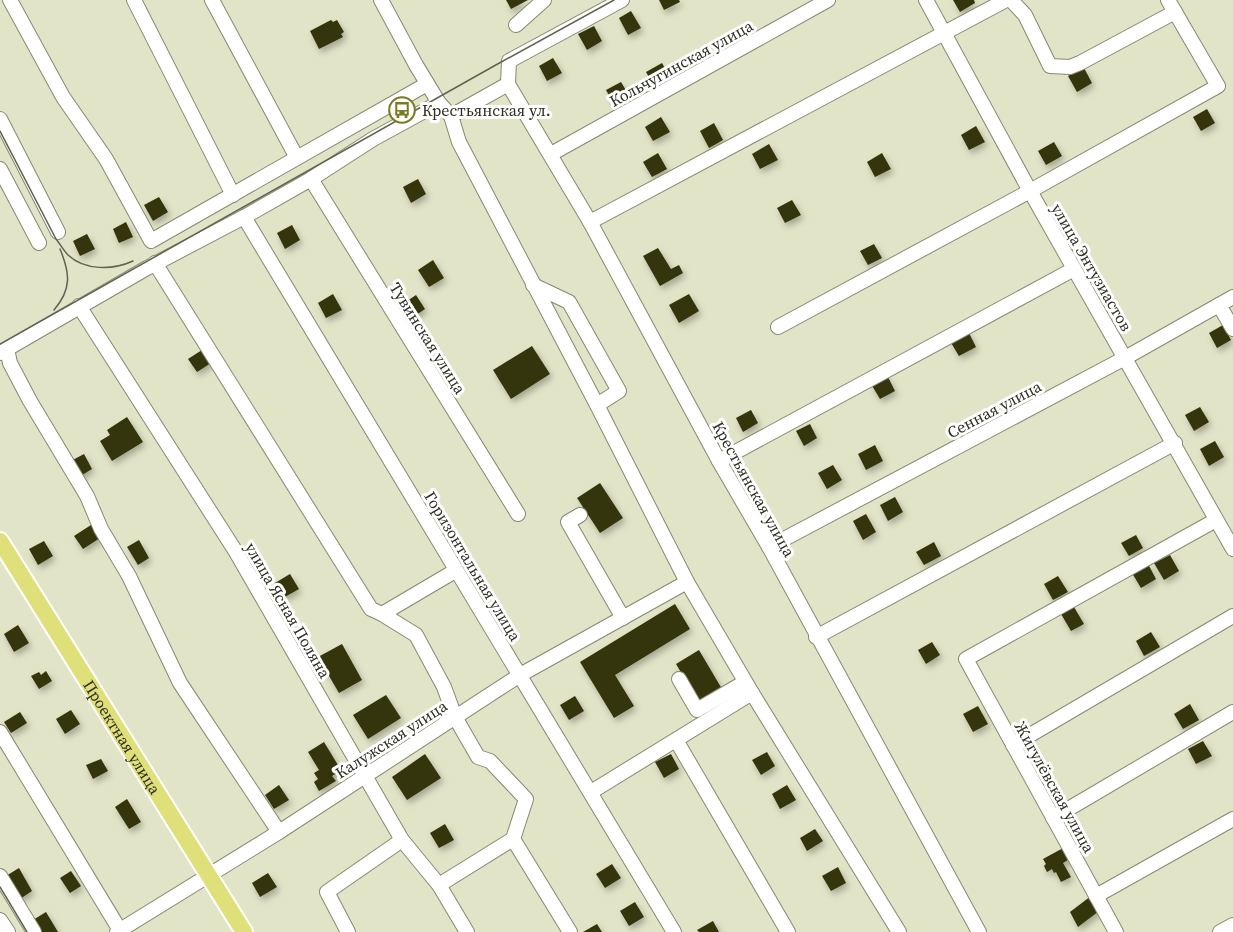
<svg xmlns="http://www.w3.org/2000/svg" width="1233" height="932" viewBox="0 0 1233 932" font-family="'Source Serif 4',serif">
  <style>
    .building { fill: #343407; filter: url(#shadow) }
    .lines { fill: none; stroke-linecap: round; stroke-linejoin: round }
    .minor-casing { stroke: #87886e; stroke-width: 16 }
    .major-casing { stroke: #fff; stroke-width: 20 }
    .minor { stroke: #fff; stroke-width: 14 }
    .major { stroke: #dfe079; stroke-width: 16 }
    .tram { stroke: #606151; stroke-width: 1.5 }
    .labels { text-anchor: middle; stroke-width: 6; stroke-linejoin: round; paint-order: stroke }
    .street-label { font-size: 16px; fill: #2d2d22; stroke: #fff }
    .poi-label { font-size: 16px; fill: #2d2d22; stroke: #fff; text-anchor: start }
  </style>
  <defs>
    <filter id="shadow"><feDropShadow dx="2.5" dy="4" stdDeviation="3" flood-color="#0004"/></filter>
  </defs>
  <rect width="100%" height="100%" fill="#e2e4c8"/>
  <g class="building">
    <path d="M506,0H528L511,9Z"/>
    <path d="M659,0H679L680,2L664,10Z"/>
    <path d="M953,0H974L975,3L960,12Z"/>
    <path d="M631,11L641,28L628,35L619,18Z"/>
    <path d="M331,20L333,22L337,20L344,32L341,34L343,37L319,49L310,31Z"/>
    <path d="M594,26L602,41L587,50L578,34Z"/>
    <path d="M553,58L562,73L547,81L539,66Z"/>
    <path d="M662,63L670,77L654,86L646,72Z"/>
    <path d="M1084,68L1092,83L1077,92L1068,76Z"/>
    <path d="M621,82L630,97L614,105L606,90Z"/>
    <path d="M1207,109L1215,123L1201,131L1193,117Z"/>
    <path d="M661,117L670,132L653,141L645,127Z"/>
    <path d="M714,123L723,140L709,148L700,131Z"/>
    <path d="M976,126L985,142L969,150L961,135Z"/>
    <path d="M1054,142L1062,156L1046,165L1038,151Z"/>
    <path d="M769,144L778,160L760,169L752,154Z"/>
    <path d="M658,153L667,169L652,177L643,162Z"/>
    <path d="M882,153L891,169L875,177L867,162Z"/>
    <path d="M418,179L426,194L411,203L403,187Z"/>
    <path d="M159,197L168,212L153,221L144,205Z"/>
    <path d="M792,200L801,215L785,223L777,208Z"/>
    <path d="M126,222L133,237L119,243L113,229Z"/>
    <path d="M292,225L300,240L285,249L277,233Z"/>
    <path d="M87,234L95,249L80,256L73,241Z"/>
    <path d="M874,244L882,258L868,265L860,251Z"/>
    <path d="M658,248L671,269L679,265L683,273L660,286L643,256Z"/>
    <path d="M433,260L444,278L429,287L418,270Z"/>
    <path d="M333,294L342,310L326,318L318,303Z"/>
    <path d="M689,294L699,311L679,323L669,305Z"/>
    <path d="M416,295L425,309L413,317L404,303Z"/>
    <path d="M1223,325L1231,340L1217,348L1209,333Z"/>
    <path d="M968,331L976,347L959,356L950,341Z"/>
    <path d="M532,346L550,374L511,399L493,370Z"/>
    <path d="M202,350L211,363L197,372L188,359Z"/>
    <path d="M887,375L895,391L880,399L871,384Z"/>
    <path d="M1200,407L1209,422L1194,431L1185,415Z"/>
    <path d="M751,410L758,423L743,432L736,418Z"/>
    <path d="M127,417L143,442L112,461L100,441L110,435L107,430Z"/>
    <path d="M810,424L817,438L804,446L796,431Z"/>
    <path d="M1215,441L1224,457L1209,466L1200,449Z"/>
    <path d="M875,445L883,461L866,470L858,454Z"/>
    <path d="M84,454L92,469L77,478L69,462Z"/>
    <path d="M833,465L842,480L827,489L818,473Z"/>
    <path d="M600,483L623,518L600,533L577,498Z"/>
    <path d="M895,497L903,512L888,521L880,505Z"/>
    <path d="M866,514L876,532L863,540L853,521Z"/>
    <path d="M91,525L100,538L83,549L74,536Z"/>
    <path d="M1136,535L1143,548L1129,556L1121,543Z"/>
    <path d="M139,540L149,558L138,565L127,547Z"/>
    <path d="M44,541L53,556L38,565L29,549Z"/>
    <path d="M934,542L941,556L924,565L916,552Z"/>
    <path d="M1170,555L1179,571L1164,580L1154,563Z"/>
    <path d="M1148,564L1156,579L1141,588L1132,573Z"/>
    <path d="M290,574L299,589L283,598L275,583Z"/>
    <path d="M1058,576L1068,592L1053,600L1044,584Z"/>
    <path d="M675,604L690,629L615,675L634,706L614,718L580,662Z"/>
    <path d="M1074,607L1084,624L1071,631L1061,614Z"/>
    <path d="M18,625L29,643L14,652L4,634Z"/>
    <path d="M1151,632L1160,647L1144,656L1136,641Z"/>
    <path d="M932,642L940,655L926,664L918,650Z"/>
    <path d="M342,644L362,680L339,693L318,657Z"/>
    <path d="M699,650L722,689L699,702L676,664Z"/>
    <path d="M46,671L52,681L39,689L31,676L39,672L41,675Z"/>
    <path d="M386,695L401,718L368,739L353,715Z"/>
    <path d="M575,696L584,711L569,720L560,705Z"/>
    <path d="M1190,704L1199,720L1183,729L1174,714Z"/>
    <path d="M978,706L988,724L973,732L963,714Z"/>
    <path d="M71,710L80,724L65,734L56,719Z"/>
    <path d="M20,712L27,723L11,733L4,722Z"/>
    <path d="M1203,741L1212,756L1196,764L1188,749Z"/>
    <path d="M324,742L341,770L332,776L336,781L319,791L314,782L318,779L314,773L319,770L308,752Z"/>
    <path d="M767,752L775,766L761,775L752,760Z"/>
    <path d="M425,754L441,778L407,800L392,777Z"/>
    <path d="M671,754L679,769L664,778L655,762Z"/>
    <path d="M101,759L108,771L93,779L86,765Z"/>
    <path d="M279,785L289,800L274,809L265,795Z"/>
    <path d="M787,785L796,800L780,809L772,794Z"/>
    <path d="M127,799L141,822L129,829L115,807Z"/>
    <path d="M445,824L454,840L439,848L430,833Z"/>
    <path d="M815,829L823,841L807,851L800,838Z"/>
    <path d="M1065,847L1071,858L1063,863L1071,877L1061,882L1056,872L1054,873L1052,869L1047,872L1044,866L1046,864L1043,859Z"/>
    <path d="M612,864L621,878L605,888L596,874Z"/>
    <path d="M838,867L846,883L831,891L822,876Z"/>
    <path d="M19,868L32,891L20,899L6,876Z"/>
    <path d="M71,871L81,886L70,893L60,878Z"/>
    <path d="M268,873L277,887L260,897L252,883Z"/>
    <path d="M1091,896L1099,911L1078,927L1070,912Z"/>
    <path d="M635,902L644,917L629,926L620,911Z"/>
    <path d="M46,912L58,932H40L33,920Z"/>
    <path d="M713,921L719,932H699L697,930Z"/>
    <path d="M597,924L602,932H583Z"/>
  </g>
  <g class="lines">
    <g class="minor-casing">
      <g id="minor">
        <path d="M10,0L63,97L106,159L151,241L427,84"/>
        <path d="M134,0L233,195"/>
        <path d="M212,0L297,158"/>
        <path d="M381,0L416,65L439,103L451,116L459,142L597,405L687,582L752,693L899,932"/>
        <path d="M622,0L509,61L508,84L590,222L719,461L769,547L979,932"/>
        <path d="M926,0L1030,191L1233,549"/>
        <path d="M1011,0L1025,15L1050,66L1070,67L1080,63L1175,12"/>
        <path d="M516,25L544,0"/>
        <path d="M451,116L508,84"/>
        <path d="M0,119L58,232"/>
        <path d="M551,154L828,0"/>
        <path d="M0,169L39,243"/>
        <path d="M311,179L518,514"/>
        <path d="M244,217L674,932"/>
        <path d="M590,222L1006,0"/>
        <path d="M155,263L371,609L382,614L455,571"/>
        <path d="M533,285L569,302L619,391L597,405"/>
        <path d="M1219,305L1233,329"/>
        <path d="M79,306L236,552L402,840L439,885L467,932"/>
        <path d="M778,327L1030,191L1218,86L1168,0"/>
        <path d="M7,349L10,363L30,401L87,496L101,529L129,576L180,683L279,832"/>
        <path d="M0,353L147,268L244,217L311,179L373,139L439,103"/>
        <path d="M719,461L1074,269"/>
        <path d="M580,515L568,522L623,618"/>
        <path d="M769,547L1125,358L1233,297"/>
        <path d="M382,614L416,635L444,687L455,717L478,757L490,761L526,799L513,839L439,885"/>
        <path d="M816,637L1175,443"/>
        <path d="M679,679L697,710L745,682"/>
        <path d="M0,732L121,932"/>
        <path d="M676,740L788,932"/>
        <path d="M1013,745L1233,616"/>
        <path d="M591,792L752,693"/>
        <path d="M1053,818L1233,712"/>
        <path d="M513,839L570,932"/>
        <path d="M0,876L34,932"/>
        <path d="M1096,896L1233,819"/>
        <path d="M0,920L8,932"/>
        <path d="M117,932L279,832L520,675L687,582"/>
        <path d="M348,932L327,892L402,840"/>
        <path d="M1116,932L966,659L1216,520"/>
        <path d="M1220,932L1233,925"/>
      </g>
    </g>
    <g class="major-casing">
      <g id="major">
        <path id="s1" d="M0,541L244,932"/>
      </g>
    </g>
    <use href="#minor" class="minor"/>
    <use href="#major" class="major"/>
    <g class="tram">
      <path d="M0,131L56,239C60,244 64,251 68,255C85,271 113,270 133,261"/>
      <path d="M54,310C72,289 70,273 60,249"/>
      <path d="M0,344L494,66L614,0"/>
      <path d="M0,887L27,932"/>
    </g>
  </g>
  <defs>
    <g id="bus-ring" transform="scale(1.35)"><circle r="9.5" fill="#fff" stroke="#797a21" stroke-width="1.5"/><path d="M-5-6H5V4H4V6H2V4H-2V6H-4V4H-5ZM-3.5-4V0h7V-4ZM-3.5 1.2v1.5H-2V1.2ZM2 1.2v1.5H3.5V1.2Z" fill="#797a21"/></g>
  </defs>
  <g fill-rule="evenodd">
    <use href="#bus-ring" x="402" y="110"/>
  </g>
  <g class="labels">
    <g class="street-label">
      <text transform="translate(681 63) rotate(-29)" y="6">Кольчугинская улица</text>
      <text transform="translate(1092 267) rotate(60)" y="6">улица Энтузиастов</text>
      <text transform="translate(428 338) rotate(58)" y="6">Тувинская улица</text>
      <text transform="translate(994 409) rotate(-28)" y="6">Сенная улица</text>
      <text transform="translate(754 489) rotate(61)" y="6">Крестьянская улица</text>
      <text transform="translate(473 566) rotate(59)" y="6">Горизонтальная улица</text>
      <text transform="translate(288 610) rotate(60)" y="6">улица Ясная Поляна</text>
      <text dy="6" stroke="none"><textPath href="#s1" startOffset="231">Проектная улица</textPath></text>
      <text transform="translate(391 739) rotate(-33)" y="6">Калужская улица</text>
      <text transform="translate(1055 787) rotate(61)" y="6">Жигулёвская улица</text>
    </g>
    <g class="poi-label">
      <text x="422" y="116">Крестьянская ул.</text>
    </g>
  </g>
</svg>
